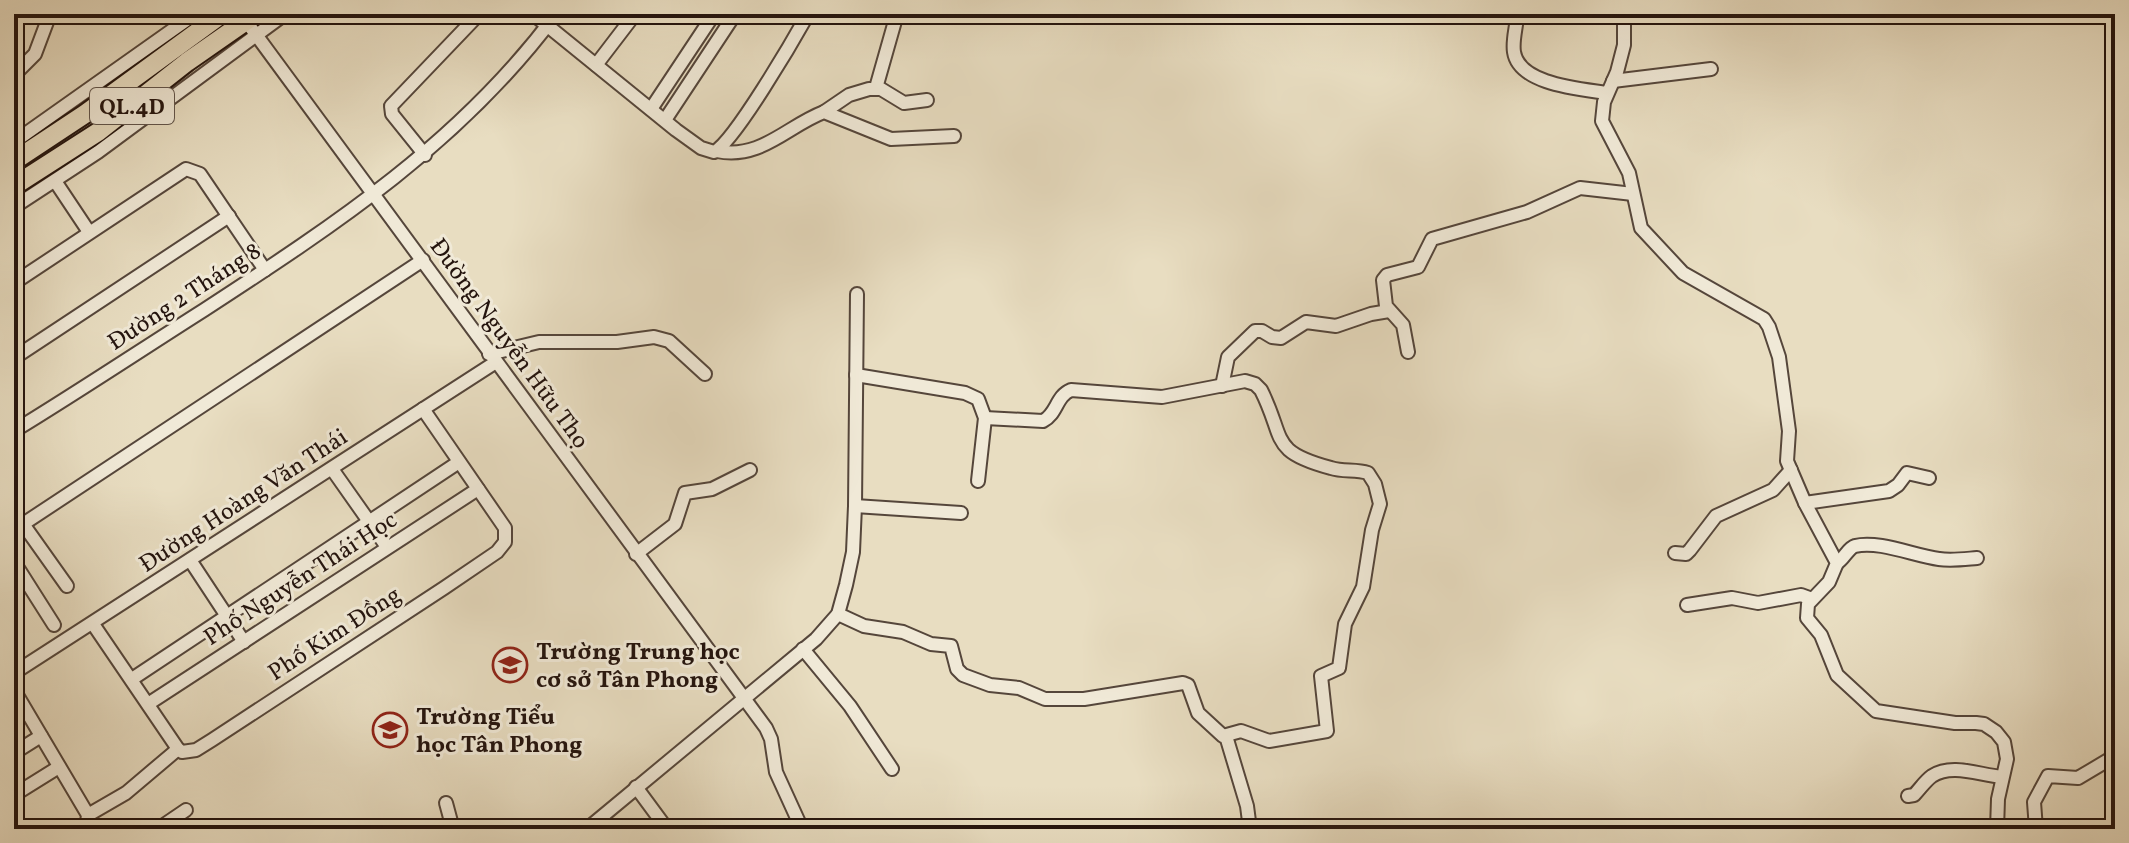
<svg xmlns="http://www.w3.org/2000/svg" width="2129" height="843" viewBox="0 0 2129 843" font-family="Vollkorn,serif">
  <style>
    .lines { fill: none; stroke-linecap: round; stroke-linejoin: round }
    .minor-casing { stroke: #55463b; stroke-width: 16 }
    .highway-casing { stroke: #24140e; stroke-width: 22 }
    .minor { stroke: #f0e9d7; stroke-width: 12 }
    .highway { stroke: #e8ddc1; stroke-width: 18 }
    .labels { text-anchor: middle; stroke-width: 6; stroke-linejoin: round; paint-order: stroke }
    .shield { fill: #f0e9d7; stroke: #61544a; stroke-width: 2 }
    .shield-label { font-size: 22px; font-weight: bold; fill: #24140e }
    .street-label { font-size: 24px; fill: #24140e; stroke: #f0e9d7 }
    .poi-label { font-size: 24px; font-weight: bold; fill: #24140e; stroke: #f0e9d7; text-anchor: start }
  </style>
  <rect width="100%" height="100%" fill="#e8ddc1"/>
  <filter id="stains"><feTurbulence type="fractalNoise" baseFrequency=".0025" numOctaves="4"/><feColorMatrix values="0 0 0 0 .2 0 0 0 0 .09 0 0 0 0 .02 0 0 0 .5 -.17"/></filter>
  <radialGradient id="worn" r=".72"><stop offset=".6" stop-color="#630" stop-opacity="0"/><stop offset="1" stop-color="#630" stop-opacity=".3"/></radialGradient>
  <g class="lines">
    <g class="minor-casing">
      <g id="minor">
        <path d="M533,14L676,130L701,148L714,152C734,142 794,39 808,14"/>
        <path d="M1517,14C1517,26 1512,40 1514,52C1519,85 1582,89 1607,93"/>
        <path d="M1624,14V45L1617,72L1604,102L1602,121L1629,173L1641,228L1683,273L1764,319L1769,327L1779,357L1789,431L1787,461L1805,503L1837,563L1829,582L1808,604L1807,618L1821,635L1837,675L1876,711L1955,723H1976L1984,724L1996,732L2004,742L2007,759L1998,799L1997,829"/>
        <path d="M243,17L766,728L771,739L776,772L802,829"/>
        <path d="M596,65L635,14"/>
        <path d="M14,75L35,54L50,14"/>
        <path d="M1613,81L1711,69"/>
        <path d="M876,88L897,14"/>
        <path d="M651,109L714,14"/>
        <path d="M824,112L849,95L869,89H881L904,103L927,100"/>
        <path d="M665,120L735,14"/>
        <path d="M14,142L195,14"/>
        <path d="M717,151C761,160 787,126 824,112L891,139L954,136"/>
        <path d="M425,155L392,114L391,106L479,14"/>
        <path d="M55,181L89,232"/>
        <path d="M14,207L98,152L285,14"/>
        <path d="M14,283L186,169L200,174L265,270"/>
        <path d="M1408,352L1403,325L1386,306L1383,280L1387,275L1418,267L1432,239L1527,212L1580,188L1633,194"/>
        <path d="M489,354L539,342H617L654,337L669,341L705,374"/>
        <path d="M14,358L229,216"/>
        <path d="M856,375L965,393L978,399L985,418L978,481"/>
        <path d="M1222,386L1228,357L1255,331H1262L1272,337L1281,338L1306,322L1336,326L1371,314L1389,311"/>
        <path d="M14,431C78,392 141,350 204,310C336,224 461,142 556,14"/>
        <path d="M332,469L387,547"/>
        <path d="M1805,503L1889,491L1898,485L1907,473L1929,478"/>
        <path d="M855,506L961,513"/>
        <path d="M23,524L67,586"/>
        <path d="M14,530L423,260"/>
        <path d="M1675,553L1686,554L1690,550L1716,516L1773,490L1791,470"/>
        <path d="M636,554L675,524L685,493L712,489L750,470"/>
        <path d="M190,560L244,642"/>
        <path d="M14,562L54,625"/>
        <path d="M1837,563C1844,559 1848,548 1855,546C1879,540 1915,556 1939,559C1951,561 1965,559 1977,558"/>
        <path d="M1687,605L1732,598L1758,603L1801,595L1812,599"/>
        <path d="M838,614L864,626L903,632L931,644L951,646L957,669L963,675L990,685L1019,688L1045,699H1084L1183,683L1188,685L1198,713L1223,736L1241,731L1269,741L1327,731L1321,676L1339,668L1345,624L1363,587L1372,530L1380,504L1375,484L1368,473C1356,469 1343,472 1331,468C1268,451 1286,439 1261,390L1255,384L1245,381L1162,397L1071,390C1056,396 1057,414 1043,421L985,418"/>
        <path d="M93,624L178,749L182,752L196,750L212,740L444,588L497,552L505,542V528L423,409"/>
        <path d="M803,649L850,706L892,769"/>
        <path d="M14,673L496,362"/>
        <path d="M132,679L459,462"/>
        <path d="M14,690L88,815L86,829"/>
        <path d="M148,704L478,489"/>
        <path d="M1226,736L1247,806L1250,829"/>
        <path d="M14,753L41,736"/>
        <path d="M636,787L667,829"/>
        <path d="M14,795L59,767"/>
        <path d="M1908,796L1914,795C1920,789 1925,781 1932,776C1952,763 1979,775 2002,777"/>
        <path d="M446,803L453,829"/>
        <path d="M88,815L126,793L178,749"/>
        <path d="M158,829L186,810"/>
        <path d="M587,829L816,639L838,614L846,585L853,552L855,506L857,294"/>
        <path d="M2036,829L2034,802L2048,776L2078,778L2115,756"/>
      </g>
    </g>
    <g class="highway-casing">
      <g id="highway">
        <path d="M14,161L85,114L222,14"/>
        <path d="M14,186L98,132L187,62L256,14"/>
      </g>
    </g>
    <use href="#minor" class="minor"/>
    <use href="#highway" class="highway"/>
  </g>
  <defs>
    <g id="school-ring" transform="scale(1.8)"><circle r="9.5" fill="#f0e9d7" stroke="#8f2418" stroke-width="1.5"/><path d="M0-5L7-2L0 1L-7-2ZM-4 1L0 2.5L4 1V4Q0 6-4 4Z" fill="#8f2418"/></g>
  </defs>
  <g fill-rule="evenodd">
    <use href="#school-ring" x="510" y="665"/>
    <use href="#school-ring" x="390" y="730"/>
  </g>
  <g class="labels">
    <rect class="shield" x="90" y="88" width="84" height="36" rx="6"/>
    <g class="shield-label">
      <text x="132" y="114">QL.4D</text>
    </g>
    <g class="street-label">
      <text transform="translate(184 296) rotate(-33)" y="8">Đường 2 Tháng 8</text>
      <text transform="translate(510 343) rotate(54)" y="8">Đường Nguyễn Hữu Thọ</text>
      <text transform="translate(243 500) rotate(-33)" y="8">Đường Hoàng Văn Thái</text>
      <text transform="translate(300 578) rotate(-33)" y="8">Phố Nguyễn Thái Học</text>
      <text transform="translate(334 633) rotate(-33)" y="8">Phố Kim Đồng</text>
    </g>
    <g class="poi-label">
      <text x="536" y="659">Trường Trung học<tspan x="536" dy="28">cơ sở Tân Phong</tspan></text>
      <text x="416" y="724">Trường Tiểu<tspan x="416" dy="28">học Tân Phong</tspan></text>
    </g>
  </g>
  <rect width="2129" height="843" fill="none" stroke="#e8ddc1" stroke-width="48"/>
  <rect x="16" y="16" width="2097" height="811" fill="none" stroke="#24140e" stroke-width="4"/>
  <rect x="24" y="24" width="2081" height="795" fill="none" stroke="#24140e" stroke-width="2"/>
  <rect width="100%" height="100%" filter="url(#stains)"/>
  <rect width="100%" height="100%" fill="url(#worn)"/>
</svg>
